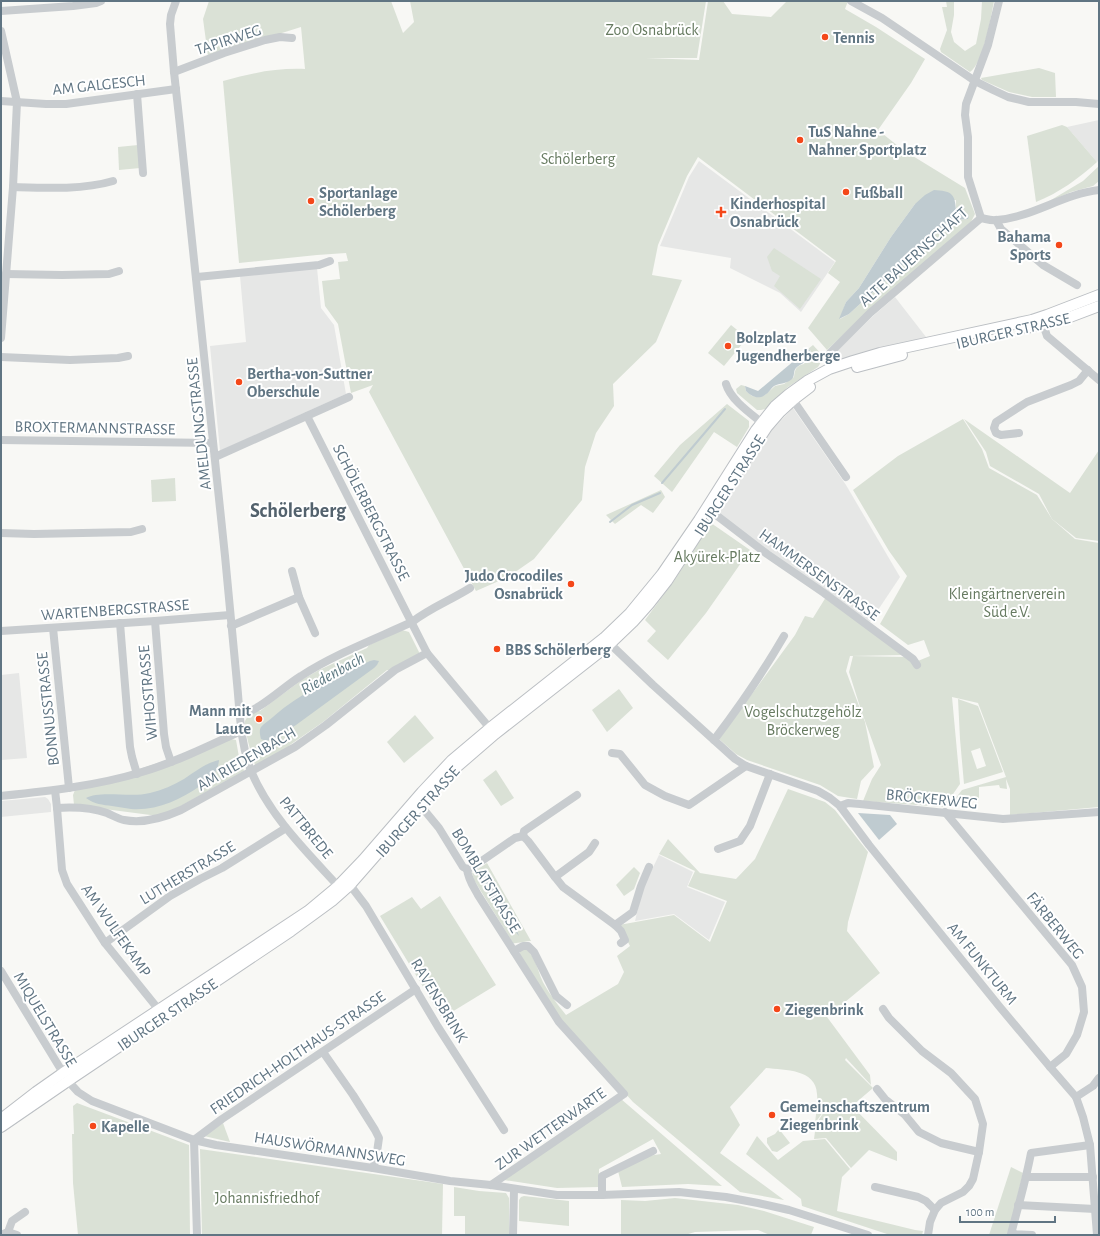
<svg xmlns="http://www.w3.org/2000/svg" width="1100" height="1236" viewBox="0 0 1100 1236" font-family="'Alegreya Sans',sans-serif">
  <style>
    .built { fill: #e6e7e6 }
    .green { fill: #dae1d6; fill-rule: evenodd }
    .water { fill: #bfcbd0 }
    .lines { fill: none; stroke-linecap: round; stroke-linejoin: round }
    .stream { stroke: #bfcbd0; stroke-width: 2 }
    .major-casing { stroke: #bbbfc3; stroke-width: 12 }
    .minor { stroke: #c8cccf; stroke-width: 8 }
    .major { stroke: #fff; stroke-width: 10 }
    .poi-dot { fill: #f44719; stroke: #fff; stroke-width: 1.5 }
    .labels { text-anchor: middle; stroke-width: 4; stroke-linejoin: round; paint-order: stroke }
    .park-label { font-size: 16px; fill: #667a60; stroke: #fff }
    .poi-label { font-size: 16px; font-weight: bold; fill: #607583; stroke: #fff; text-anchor: start }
    .street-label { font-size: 16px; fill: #607583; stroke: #fff }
    .water-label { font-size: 17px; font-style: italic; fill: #607b84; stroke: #fff }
    .district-label { font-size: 20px; font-weight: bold; fill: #53626d; stroke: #fff }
  </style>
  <rect width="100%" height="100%" fill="#f8f8f5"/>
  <g class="built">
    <path d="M1099,120V160L1097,162L1067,127Z"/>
    <path d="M699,161L835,262L801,312L780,293L730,268L731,258L660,246L689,177Z"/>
    <path d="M317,268L321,308L334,325L346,394L220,451L210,346L246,342L240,276Z"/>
    <path d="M895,297L926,337L879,349L825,365L834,354L872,317Z"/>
    <path d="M793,408L846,485L900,577L870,622L769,552L718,514L771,431Z"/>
    <path d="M19,673L27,758L1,760V675Z"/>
    <path d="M45,797L48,799L51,804V812L1,817V801Z"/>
    <path d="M659,855L693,872L687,887L725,902L709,940L674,914L635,921L643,888Z"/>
  </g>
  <g class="green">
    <path d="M209,1H391L403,33L414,22L410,1H706L697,58H646L699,60L708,1H723L732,14L771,17L787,1H848L845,9L876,27L925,59L911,83L878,130L903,150L965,188L975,214L971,222L868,311L827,350L808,328L840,282L828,273L836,261L698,157L687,176L658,245L652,275L682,280L656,342L613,384L614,406L596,433L585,467L582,500L534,559L508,577L476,591L369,392L373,385L351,393L338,324L325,306L322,281L340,279L338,262L348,261L346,253L317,255L239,263L223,81C252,73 275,68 305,69L301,27L208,56L203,19ZM956,200V210L968,219L955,220L945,223L932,238L849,314L840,319L846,302L859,288L891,237L915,204Z"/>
    <path d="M946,1H954V15L951,32L954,42L965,51L976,44L981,19L982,1H994C991,17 983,64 970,72L941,52L940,49L947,30L942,7H947Z"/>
    <path d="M1039,68L1055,73L1056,97H1032L1009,92L982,80L981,78Z"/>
    <path d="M1062,125L1067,127L1097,162C1079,178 1059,193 1036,202L1027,136Z"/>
    <path d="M138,145L140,168L119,170L118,147Z"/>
    <path d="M1099,166V181L1093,186L1071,192L1046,203L1083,181Z"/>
    <path d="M774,248L821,279L800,309L774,286L780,276L772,271L767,257Z"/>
    <path d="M731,325L747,338L724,366L708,353Z"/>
    <path d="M813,345L824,357L818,367L788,387L765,409L761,410H757L737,393L736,389L741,385L745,386L746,391L752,396L759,397L765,395L775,386L784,384L794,377C795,369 796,366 804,364L811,351L808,349Z"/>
    <path d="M727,404L749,421V427L737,447L714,432L672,492L654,476L680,445Z"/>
    <path d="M963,419L982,449L989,468L1037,495L1052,519L1075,539L1099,543V807L1010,815V789L1006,779L1007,789L1000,788L999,785L979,787V801L957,800L952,804H951L962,790L1006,777L978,703L952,697L960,784L944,807L863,801L872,779L881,765L861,710L849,672L853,656L906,657L913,663L930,656L924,640L908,645L880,624L907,576L889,551L853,490L898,456Z"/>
    <path d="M964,419L1070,493L1099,450V541L1076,538L1052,519L1039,494L990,466L986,452Z"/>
    <path d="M175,478L176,501L152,502L151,480Z"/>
    <path d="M661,490L665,497L653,513L641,505L615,524L606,515Z"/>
    <path d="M711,523L750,550L706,613L668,660L647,641L656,631L645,620L674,581Z"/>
    <path d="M826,597L903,655L850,656L846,671L865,722L874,767L861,781L857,799L838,796L820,785L747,760L736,754L719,739L795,635L805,616L813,618Z"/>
    <path d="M402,630L409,632L420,654L391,670H387L323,722L290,745L288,748L255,765C252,756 244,730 245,721C247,716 253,713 257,710L260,711L303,679L319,670L367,648L369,645Z"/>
    <path d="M619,689L633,708L607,732L592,710Z"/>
    <path d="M958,699L978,706L1003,772L964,784L960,739ZM980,748L986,766L977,769L971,751Z"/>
    <path d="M415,715L434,738L404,763L387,742Z"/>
    <path d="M231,739L236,740L239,757L244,771L179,807L158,816L74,805L73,795L75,790Z"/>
    <path d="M496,770L514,798L501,806L483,780Z"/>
    <path d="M788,789L825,802L835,810L868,852L848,922L847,931L880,973L827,1017L870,1075L871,1085L846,1058L845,1060L873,1088L852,1106L897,1152V1161L869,1150L851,1168L826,1138L814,1139L816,1124L832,1100L815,1123C816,1114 818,1103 817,1094C816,1069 785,1070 766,1068L730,1107L740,1125L720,1153L784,1200L740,1192L633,1102L560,1021L520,955V951L524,948C536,955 538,973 544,984C550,995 559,1006 566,1015L618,984L624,972L617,956L630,946L619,925L674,915L710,942L727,901L688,886L695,871L659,854L668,839L700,873L736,879L755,859Z"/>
    <path d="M487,863L531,941C526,941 516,944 513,943L474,880L472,873Z"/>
    <path d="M634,867L640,873L634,889L624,896L616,885Z"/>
    <path d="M440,896L496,985L442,1018L380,916L412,897L421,909Z"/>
    <path d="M621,1099L722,1186L688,1184L622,1187L618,1171L648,1156L661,1154L653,1139L599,1169V1187L557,1188L504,1180Z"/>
    <path d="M77,1103L189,1145L190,1235H78L73,1183L72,1134H74L73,1106Z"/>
    <path d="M223,1123L230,1142L204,1136Z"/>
    <path d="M779,1129L790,1143L777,1152L772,1151L767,1143V1138L775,1134Z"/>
    <path d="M757,1136L778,1160L803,1141L825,1139L850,1169L842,1177L837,1211L915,1230L923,1231L922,1235H890L802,1206L801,1199L746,1154Z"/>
    <path d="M200,1149L443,1184L442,1235H202Z"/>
    <path d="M1011,1167L1023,1173L1008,1235H989Z"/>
    <path d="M454,1187L479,1191L506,1193L509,1198V1235H465V1216H454Z"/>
    <path d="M524,1196L569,1201V1226L519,1221V1200L521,1197Z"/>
    <path d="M675,1198L738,1205L764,1211L814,1227L811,1235H770L758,1230L695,1232L685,1235H621V1200L645,1201Z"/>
  </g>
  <g class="water">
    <path d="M934,190C951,191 955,193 956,210L961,214H967L969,216L968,219L955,220L945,223L932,238L849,314L839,319L846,302L859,288L891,237L915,204L925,195Z"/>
    <path d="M808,349C821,358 799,364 796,368C793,371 795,376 792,379C787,384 780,383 774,386C771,388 769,393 765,395C758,400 751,396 746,391L745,386L758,391Z"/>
    <path d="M374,660L379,661L377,665L374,668L296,725L273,739L266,741L261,739C260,735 259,730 261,727C264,723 270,720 273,717C301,692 336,677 370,661Z"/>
    <path d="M219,760C218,773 211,779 200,786C180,800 156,811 131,809C125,808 118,807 112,806C103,805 94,804 86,798C100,790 131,798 150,793C162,790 174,785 184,779C196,771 206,763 219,760Z"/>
    <path d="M858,813L890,815L897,824L879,840Z"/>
    <path d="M486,872L490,874L507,907L519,936C510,924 477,887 483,873Z"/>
  </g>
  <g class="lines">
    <g class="stream">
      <path d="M662,483L725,409"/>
      <path d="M610,522L632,505L660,493"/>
    </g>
    <g class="major-casing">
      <g id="major">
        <path d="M1027,328L1070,317L1099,306"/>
        <path d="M857,367L902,355"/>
        <path d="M713,510L767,427L780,412L793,400L810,387"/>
        <path d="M1,1119L36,1092L63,1073L308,911L338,886L363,860L422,792L452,760L490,728L604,638L630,613L662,574L699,520L756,430L775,406L789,394L807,381L829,369L853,361L880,353L1032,320L1047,315L1099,295"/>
        <path d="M1,1127L68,1081L291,931L332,901L350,885L420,805L451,772L495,734L610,644L633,622L649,604L667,581L704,524"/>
      </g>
    </g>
    <g class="minor">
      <path d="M176,1L171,15L170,24L174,72C192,233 209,394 225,556C229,598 233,640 237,683C240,713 240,742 251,771C270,816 306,851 338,886L350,885L366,906L438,1027L504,1130"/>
      <path d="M851,1L882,18L975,81L993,90L1008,97L1029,102H1076L1099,104"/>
      <path d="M1,11L73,6L96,3L101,1"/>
      <path d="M1,31L17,102L13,187L1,338"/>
      <path d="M174,72L224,53L265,40L280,37L292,38"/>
      <path d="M137,94L143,173"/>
      <path d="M1,101L46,104H66L176,89"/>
      <path d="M13,187C44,188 83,190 113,181"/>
      <path d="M981,218L968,177V137L965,115L966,104L988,45L999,1"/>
      <path d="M981,218C986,219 992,221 997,220C1033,217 1063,194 1099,190"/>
      <path d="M996,220L1001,229L1043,265L1077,285"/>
      <path d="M6,274L62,275L109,274L119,271"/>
      <path d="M197,277L319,265L330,261"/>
      <path d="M1043,324L1047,336L1099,380"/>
      <path d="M827,356L870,313L981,218"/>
      <path d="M1,357L70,360L118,358L128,356"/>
      <path d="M726,384C731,401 753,415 766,426"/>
      <path d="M793,400L846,477"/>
      <path d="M307,416L427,653L493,732"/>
      <path d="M1019,433L1001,435L996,433L994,428L996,422L1027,402L1071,385L1079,381L1088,370"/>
      <path d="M1,440L213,443"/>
      <path d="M215,457L349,397"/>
      <path d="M707,508L767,554L824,593L913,659L917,665"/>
      <path d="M1,533L34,534L131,532L142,529"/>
      <path d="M292,571L299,597L315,633"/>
      <path d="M155,621L164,734L166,747L171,762"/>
      <path d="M120,623L130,747L132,757L137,774"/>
      <path d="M231,626L299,597"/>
      <path d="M53,628L69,788"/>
      <path d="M1,631L155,621L230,615"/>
      <path d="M606,640L653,685L735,759L746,766L818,791L830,798L840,806L869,845L999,1006L1050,1067L1076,1097L1083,1117L1090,1145L1097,1235"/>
      <path d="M239,715C258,712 283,687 301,676C335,654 375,639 412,622C430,608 451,600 470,588"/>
      <path d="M714,740C740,706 762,674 784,636"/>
      <path d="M612,753L620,754L645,785L665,796L689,805L746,766"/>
      <path d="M55,790L57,808L62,870L67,884L105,943L159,1010"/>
      <path d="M1,796C48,791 96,786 142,772C176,762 208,746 241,731"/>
      <path d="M420,805L439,828L463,867L467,869"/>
      <path d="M840,806L848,803L860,804L1003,819L1099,812"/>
      <path d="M57,808C74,807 90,807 107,813C112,815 118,819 124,820C144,824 163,818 181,810L295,747L326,725L395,670L427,653"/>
      <path d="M945,812L1072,965L1082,987L1084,1012L1077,1035L1066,1054L1050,1067"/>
      <path d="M523,836L524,831L577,795"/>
      <path d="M718,849L740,841L750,826L770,774"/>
      <path d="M467,869C468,879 473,886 478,895L559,1022L624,1094L491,1185"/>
      <path d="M467,869L473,867L515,838L523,836L528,841L555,877L563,887L615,925L633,912L641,886L649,867"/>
      <path d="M555,877L589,852L595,843"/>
      <path d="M615,925L621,931L625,940L621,943"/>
      <path d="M105,943L170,896L200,879L222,868L286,828"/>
      <path d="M514,951L523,946H528L534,952L556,996L567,1005"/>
      <path d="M1,971L68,1081L78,1092L92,1101L194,1140L216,1145L373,1168L450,1181L491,1185L557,1195H602L679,1192L726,1197L758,1203L789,1210L868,1235"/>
      <path d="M883,1009L889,1018L922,1051L951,1073L975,1099L983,1124L979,1152L973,1179L969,1186L963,1192L941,1203L935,1210L930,1222L928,1235"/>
      <path d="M323,1052L353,1095L375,1130L379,1138L376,1159L373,1168"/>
      <path d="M877,1089L885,1099L905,1115L919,1132L941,1143L979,1152"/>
      <path d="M1076,1097L1093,1086L1099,1078"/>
      <path d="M194,1140L222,1119L416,989"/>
      <path d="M194,1140L197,1235"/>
      <path d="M1027,1177H1093"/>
      <path d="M875,1187L918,1197L926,1201L935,1210"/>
      <path d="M602,1195V1176L653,1151"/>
      <path d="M1018,1205L1095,1209"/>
      <path d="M8,1232L12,1221L25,1212"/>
      <path d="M1,1235L8,1232L17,1235"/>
      <path d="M513,1235L514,1189"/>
      <path d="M1032,1235L1011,1234C1018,1207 1026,1180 1031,1153L1090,1145"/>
    </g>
    <use href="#major" class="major"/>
  </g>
  <g class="poi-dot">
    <circle cx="825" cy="37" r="4"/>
    <circle cx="800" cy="140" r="4"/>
    <circle cx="846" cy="192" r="4"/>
    <circle cx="311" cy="201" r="4"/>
    <path d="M719 206h4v4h4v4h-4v4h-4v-4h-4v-4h4z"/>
    <circle cx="1059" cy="245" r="4"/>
    <circle cx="728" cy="346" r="4"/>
    <circle cx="239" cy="382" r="4"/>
    <circle cx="571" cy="584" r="4"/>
    <circle cx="497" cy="649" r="4"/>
    <circle cx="259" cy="719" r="4"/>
    <circle cx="777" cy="1009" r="4"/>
    <circle cx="772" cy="1115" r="4"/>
    <circle cx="93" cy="1126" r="4"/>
  </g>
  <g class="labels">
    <g class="park-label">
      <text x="652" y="35">Zoo Osnabrück</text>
      <text x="578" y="164">Schölerberg</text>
      <text x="717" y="562">Akyürek-Platz</text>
      <text x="1007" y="599">Kleingärtnerverein<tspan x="1007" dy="18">Süd e.V.</tspan></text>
      <text x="803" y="717">Vogelschutzgehölz<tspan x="803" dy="18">Bröckerweg</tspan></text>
      <text x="267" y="1203">Johannisfriedhof</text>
    </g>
    <g class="poi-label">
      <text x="833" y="43">Tennis</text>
      <text x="808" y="137">TuS Nahne -<tspan x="808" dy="18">Nahner Sportplatz</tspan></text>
      <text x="319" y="198">Sportanlage<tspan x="319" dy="18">Schölerberg</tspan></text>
      <text x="854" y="198">Fußball</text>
      <text x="730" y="209">Kinderhospital<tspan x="730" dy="18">Osnabrück</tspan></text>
      <text x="1051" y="242" text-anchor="end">Bahama<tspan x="1051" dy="18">Sports</tspan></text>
      <text x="736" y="343">Bolzplatz<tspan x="736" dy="18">Jugendherberge</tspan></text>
      <text x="247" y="379">Bertha-von-Suttner<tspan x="247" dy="18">Oberschule</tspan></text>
      <text x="563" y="581" text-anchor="end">Judo Crocodiles<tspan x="563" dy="18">Osnabrück</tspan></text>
      <text x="505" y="655">BBS Schölerberg</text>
      <text x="251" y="716" text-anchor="end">Mann mit<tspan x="251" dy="18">Laute</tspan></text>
      <text x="785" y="1015">Ziegenbrink</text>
      <text x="780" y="1112">Gemeinschaftszentrum<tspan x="780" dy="18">Ziegenbrink</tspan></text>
      <text x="101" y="1132">Kapelle</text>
    </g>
    <g class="street-label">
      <text transform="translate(228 39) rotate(-18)" y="6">TAPIRWEG</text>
      <text transform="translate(99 84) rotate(-6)" y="6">AM GALGESCH</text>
      <text transform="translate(913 256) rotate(-42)" y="6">ALTE BAUERNSCHAFT</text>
      <text transform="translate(1013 330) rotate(-13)" y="6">IBURGER STRASSE</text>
      <text transform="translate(198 424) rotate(-96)" y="6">AMELDUNGSTRASSE</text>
      <text transform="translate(95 427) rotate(1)" y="6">BROXTERMANNSTRASSE</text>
      <text transform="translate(729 485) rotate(-57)" y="6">IBURGER STRASSE</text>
      <text transform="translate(372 512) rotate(63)" y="6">SCHÖLERBERGSTRASSE</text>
      <text transform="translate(820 574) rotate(36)" y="6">HAMMERSENSTRASSE</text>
      <text transform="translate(115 609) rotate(-4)" y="6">WARTENBERGSTRASSE</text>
      <text transform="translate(147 693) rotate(-95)" y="6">WIHOSTRASSE</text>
      <text transform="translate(47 709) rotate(-96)" y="6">BONNUSSTRASSE</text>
      <text transform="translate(246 758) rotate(-30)" y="6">AM RIEDENBACH</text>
      <text transform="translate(932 798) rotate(6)" y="6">BRÖCKERWEG</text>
      <text transform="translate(417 811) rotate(-48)" y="6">IBURGER STRASSE</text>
      <text transform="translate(307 827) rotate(51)" y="6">PATTBREDE</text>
      <text transform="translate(187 872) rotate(-31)" y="6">LUTHERSTRASSE</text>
      <text transform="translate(487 880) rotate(59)" y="6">BOMBLATSTRASSE</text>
      <text transform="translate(1056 925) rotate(51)" y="6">FÄRBERWEG</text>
      <text transform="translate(117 930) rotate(55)" y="6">AM WULFEKAMP</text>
      <text transform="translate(983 963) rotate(51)" y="6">AM FUNKTURM</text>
      <text transform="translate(440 1000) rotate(59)" y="6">RAVENSBRINK</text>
      <text transform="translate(167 1014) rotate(-34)" y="6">IBURGER STRASSE</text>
      <text transform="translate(46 1019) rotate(59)" y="6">MIQUELSTRASSE</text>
      <text transform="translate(297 1052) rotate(-34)" y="6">FRIEDRICH-HOLTHAUS-STRASSE</text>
      <text transform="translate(550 1128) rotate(-35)" y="6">ZUR WETTERWARTE</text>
      <text transform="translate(330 1148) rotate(9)" y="6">HAUSWÖRMANNSWEG</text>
    </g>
    <g class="water-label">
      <text transform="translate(332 673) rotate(-29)" y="6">Riedenbach</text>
    </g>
    <g class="district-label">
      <text x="298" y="517">Schölerberg</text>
    </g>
  </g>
  <rect width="1100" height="1236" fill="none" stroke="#607583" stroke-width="4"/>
  <path d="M960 1216v6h95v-6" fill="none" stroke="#607583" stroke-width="2"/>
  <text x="966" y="1216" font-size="12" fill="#607583" stroke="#ffffff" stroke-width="3" paint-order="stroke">100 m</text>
</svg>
